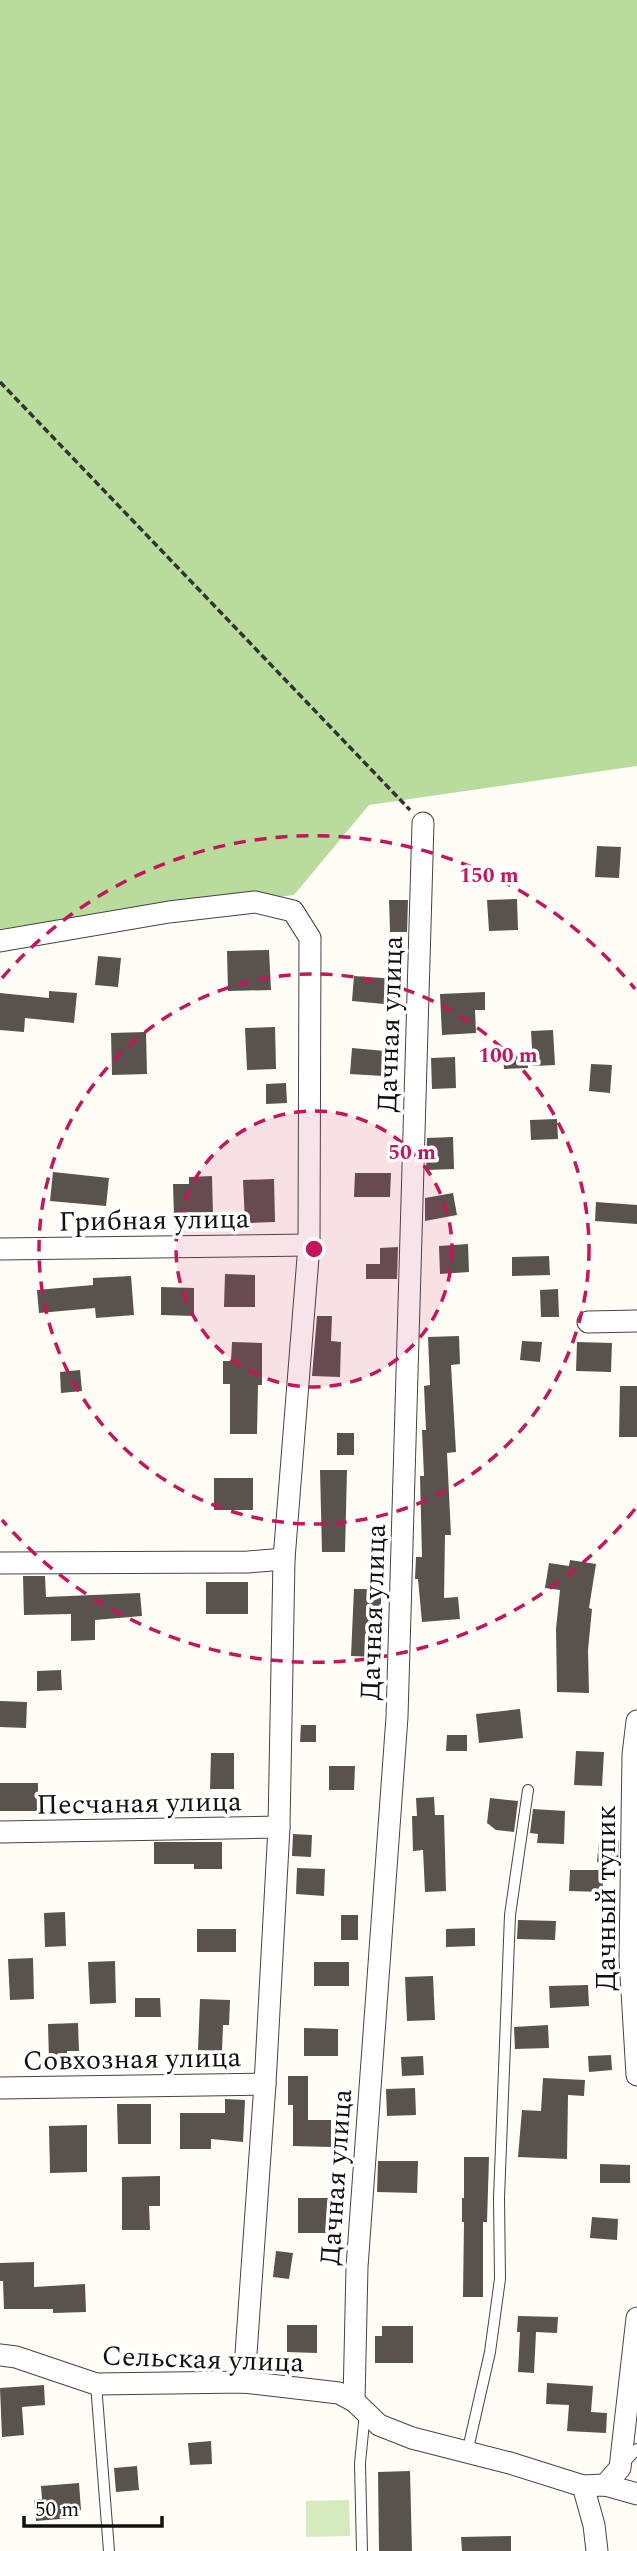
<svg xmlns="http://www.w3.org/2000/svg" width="637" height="2551" viewBox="0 0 637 2551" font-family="Spectral,serif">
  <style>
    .green { fill: #d5ebbd }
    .forest { fill: #b9dc9c }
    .building { fill: #5a524d }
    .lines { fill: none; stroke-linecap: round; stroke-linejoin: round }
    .lane-casing { stroke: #444; stroke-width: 12 }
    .street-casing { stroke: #444; stroke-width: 23 }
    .path { stroke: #333; stroke-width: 3.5; stroke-dasharray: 7 3.5; stroke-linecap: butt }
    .lane { stroke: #fff; stroke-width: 10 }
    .street { stroke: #fff; stroke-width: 21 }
    .ring { fill: none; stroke: #c2185b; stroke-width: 3.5; stroke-dasharray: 12 9 }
    .labels { text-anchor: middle; stroke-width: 7; stroke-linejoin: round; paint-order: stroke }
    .street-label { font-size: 28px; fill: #111; stroke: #fff }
    .centre { fill: #c2185b; stroke: #fff; stroke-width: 3.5 }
    .ring-label { font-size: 21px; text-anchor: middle; font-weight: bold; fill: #c2185b; stroke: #fff; stroke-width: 7; stroke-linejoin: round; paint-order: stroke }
  </style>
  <rect width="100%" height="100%" fill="#fffdf5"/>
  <path class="green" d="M349,2500L350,2536L306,2537V2501Z"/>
  <path class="forest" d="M0,0H637V766L369,805L294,895L0,929Z"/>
  <g class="building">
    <path d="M597,846L621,847L619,878L595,877Z"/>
    <path d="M517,899L518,930L489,931L487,900Z"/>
    <path d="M389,900H408L407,932H390Z"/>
    <path d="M269,950L271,990L228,991L227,951Z"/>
    <path d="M98,956L121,958L118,987L95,985Z"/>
    <path d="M354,976L397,979L395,1005L352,1001Z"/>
    <path d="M49,991L77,993L74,1023L25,1018L24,1032L0,1030V993L49,998Z"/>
    <path d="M485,992V1010H475L476,1033L442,1035L440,994Z"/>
    <path d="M275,1027L276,1069L247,1070L245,1028Z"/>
    <path d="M553,1030L555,1065L533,1066L531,1031Z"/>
    <path d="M146,1032L147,1074L112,1075L111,1033Z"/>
    <path d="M352,1048L385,1051L383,1076L350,1074Z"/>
    <path d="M528,1053V1068L504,1069L503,1054Z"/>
    <path d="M455,1057L456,1088L432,1089L431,1058Z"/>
    <path d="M591,1064L612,1065L610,1093L589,1091Z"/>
    <path d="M286,1083L287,1103L266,1104V1084Z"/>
    <path d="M557,1119L558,1139L531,1140L530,1120Z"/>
    <path d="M453,1137L454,1169L426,1170L427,1138Z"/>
    <path d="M53,1172L109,1178L106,1206L50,1201Z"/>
    <path d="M355,1173H391L390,1197H354Z"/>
    <path d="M212,1176L213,1215L174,1217L173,1184H189V1177Z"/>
    <path d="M274,1179L275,1222L245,1223L243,1180Z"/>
    <path d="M453,1193L457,1215L425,1221V1198Z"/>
    <path d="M596,1202L637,1205V1224L595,1221Z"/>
    <path d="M468,1244L469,1272L440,1274L439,1246Z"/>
    <path d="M398,1247L397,1279H366V1264H380V1248Z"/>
    <path d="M549,1256L550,1275L512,1276V1257Z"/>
    <path d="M225,1274L255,1275V1307H224Z"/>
    <path d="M131,1276L134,1315L96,1318L95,1308L39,1313L37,1290L93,1285V1278Z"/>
    <path d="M161,1287L194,1288V1316L161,1315Z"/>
    <path d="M558,1289L559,1317H541L540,1290Z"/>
    <path d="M317,1316H332L331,1341L341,1342L340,1377L312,1376Z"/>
    <path d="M459,1336L460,1364L451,1365L456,1452L447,1453L451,1535H445L444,1598L458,1597L460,1619L422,1622L418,1579H415L416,1557H422L420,1476H424L422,1430H426L424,1386L430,1385L428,1337Z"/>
    <path d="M522,1341L542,1342L540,1362L520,1360Z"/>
    <path d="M232,1342L262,1343V1385H258L257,1434H230V1384H223V1361H231Z"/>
    <path d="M577,1342L612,1343L611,1372L576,1371Z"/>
    <path d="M80,1370L82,1391L61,1393L60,1372Z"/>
    <path d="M620,1386H637V1437H619Z"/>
    <rect x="337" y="1433" width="17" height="22"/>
    <path d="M320,1470H347L345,1552H322Z"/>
    <rect x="214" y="1478" width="39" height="32"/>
    <path d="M570,1560L596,1564L589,1608L592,1609L588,1650L589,1693L557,1692L556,1629L560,1590L545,1588L549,1563L569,1566Z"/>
    <path d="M23,1576H45L46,1597L140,1593L142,1616L95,1620V1640L71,1641V1614L24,1615Z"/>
    <rect x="206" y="1582" width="42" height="32"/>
    <path d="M354,1589H381V1612H376L375,1657L351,1656Z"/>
    <path d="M61,1670L62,1690L37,1691V1671Z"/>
    <path d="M0,1701L27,1702L26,1728L0,1727Z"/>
    <path d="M520,1709L523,1738L479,1743L476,1714Z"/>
    <path d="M301,1725H316V1742H300Z"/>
    <path d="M447,1735H467V1751H446Z"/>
    <path d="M576,1751L604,1752L602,1786L574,1785Z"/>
    <path d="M211,1753H234V1789H210Z"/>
    <path d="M329,1766H355L354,1790H329Z"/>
    <rect x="0" y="1783" width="38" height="28"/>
    <path d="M434,1797L435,1815H444L446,1891L425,1892L423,1850L413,1851L412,1816H417L416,1798Z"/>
    <path d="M490,1798L518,1801L514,1832L496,1830L487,1823Z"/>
    <path d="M533,1809L565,1811L564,1844L537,1843L538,1834L530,1833Z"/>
    <path d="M293,1834L312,1835L311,1857L292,1856Z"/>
    <path d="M599,1840L619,1841L618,1864L597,1862Z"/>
    <path d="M154,1842H222V1869H194V1864H154Z"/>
    <path d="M297,1868L325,1869L324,1896L296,1894Z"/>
    <path d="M570,1870H603V1892L569,1891Z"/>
    <path d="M65,1912L66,1946L45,1947L44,1913Z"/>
    <rect x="341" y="1915" width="17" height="25"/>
    <path d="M518,1920L556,1921L555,1940L517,1939Z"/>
    <path d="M475,1928V1946L446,1947V1929Z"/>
    <rect x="197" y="1929" width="39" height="23"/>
    <path d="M33,1958L34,1999L10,2000L8,1959Z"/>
    <path d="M115,1961L116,2003L90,2004L88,1962Z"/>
    <rect x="314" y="1962" width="35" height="24"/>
    <path d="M433,1976L435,2020L407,2021L405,1977Z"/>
    <path d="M588,1985L589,2006L550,2008L549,1986Z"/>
    <path d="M135,1998H160L161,2017H135Z"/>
    <path d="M200,1999L230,2000L229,2025H223L222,2051L198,2050Z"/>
    <path d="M78,2023L79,2051H67V2061H49L48,2024Z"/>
    <path d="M548,2025L549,2048L515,2049L514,2027Z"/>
    <path d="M304,2028L338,2029V2056H304Z"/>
    <path d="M611,2055L612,2070L589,2072L588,2056Z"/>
    <path d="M423,2056L424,2075L402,2076L401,2057Z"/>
    <path d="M288,2076H308V2120H331V2147L293,2146V2105H288Z"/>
    <path d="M543,2078L585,2080L584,2096L568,2095L567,2159L518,2157L522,2110L541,2111Z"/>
    <path d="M415,2088L416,2115L387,2116L386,2089Z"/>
    <path d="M225,2099L245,2100L243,2142L211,2139V2149H180V2113H225Z"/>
    <path d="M117,2104H151V2144H118Z"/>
    <path d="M87,2125V2172L50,2173L49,2126Z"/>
    <path d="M464,2157H489L487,2222H483V2297H463L464,2222H462V2198H464Z"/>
    <path d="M378,2161H418L417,2193L377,2192Z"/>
    <path d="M600,2164L630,2165V2183H600Z"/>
    <path d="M160,2176V2206H149L150,2230H122V2177Z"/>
    <rect x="298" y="2198" width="30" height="35"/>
    <path d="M592,2217L618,2219L617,2240L590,2238Z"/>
    <path d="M276,2251L293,2253L289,2279L273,2277Z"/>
    <path d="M34,2262V2287L85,2284L86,2312L53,2313V2309H4L3,2281H0V2263Z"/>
    <path d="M518,2316L558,2317L557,2333L536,2332L534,2373L518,2372L520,2332H517Z"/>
    <path d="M287,2325H317V2353L287,2352Z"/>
    <path d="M382,2326H413V2363H375V2336H382Z"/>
    <path d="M547,2383L593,2386L591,2412L607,2413L606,2433L567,2431L569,2405L546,2404Z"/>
    <path d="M44,2385L45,2405L22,2407L24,2435L2,2437L0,2388Z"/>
    <path d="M211,2441L212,2464L190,2465L188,2443Z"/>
    <path d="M137,2466L139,2490L116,2492L114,2468Z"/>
    <path d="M410,2471L412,2551H379L378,2472Z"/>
    <path d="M79,2483L81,2510L72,2511V2518L36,2521L34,2500L42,2499L41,2486Z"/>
    <path d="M511,2536V2551H462L461,2537Z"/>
  </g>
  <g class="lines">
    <g class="lane-casing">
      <g id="lane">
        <path d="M96,2384L109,2551"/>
        <path d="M467,2453L490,2352L500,2279L499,2198L510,1915L528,1790"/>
        <path d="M622,2465L637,2449"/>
        <path d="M362,2551L360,2463L365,2412"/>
      </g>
    </g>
    <g class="street-casing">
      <g id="street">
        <path d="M0,941L169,912L255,902L293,911L310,938L309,1245L284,1559L279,1827L265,2084L244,2382"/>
        <path d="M0,1249L309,1245"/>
        <path d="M588,1322L637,1321"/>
        <path d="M0,1563L248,1562L284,1559"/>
        <path d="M637,1721L633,1755L630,1958L637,2075"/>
        <path d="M0,1832L279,1827"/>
        <path d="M0,2088L265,2084"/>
        <path d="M0,2355L16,2357L96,2384L244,2382L339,2393L354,2401L379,2425L412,2438L510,2463L583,2486L605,2485L637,2494"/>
        <path d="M354,2401L357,2267L397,1717L423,823"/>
        <path d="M605,2485L620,2468L637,2318"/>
        <path d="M583,2486L594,2525L597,2551"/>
      </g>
    </g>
    <path class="path" d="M0,382L410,810"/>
    <use href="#lane" class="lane"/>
    <use href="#street" class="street"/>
  </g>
  <circle cx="314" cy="1249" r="138" fill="#c2185b" fill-opacity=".12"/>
  <g class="ring">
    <circle cx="314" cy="1249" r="138"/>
    <circle cx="314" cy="1249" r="275"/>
    <path d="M635 1509A413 413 0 0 1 2 1520M2 978A413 413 0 0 1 635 989"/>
  </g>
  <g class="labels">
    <g class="street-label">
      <text transform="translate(389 1024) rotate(-88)" y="10">Дачная улица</text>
      <text transform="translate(154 1219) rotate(-1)" y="10">Грибная улица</text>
      <text transform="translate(372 1612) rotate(-88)" y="10">Дачная улица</text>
      <text transform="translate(139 1802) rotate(-1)" y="10">Песчаная улица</text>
      <text transform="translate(605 1898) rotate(-90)" y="10">Дачный тупик</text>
      <text transform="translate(132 2058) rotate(-1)" y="10">Совхозная улица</text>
      <text transform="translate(335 2177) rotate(-86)" y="10">Дачная улица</text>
      <text transform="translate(203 2358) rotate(2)" y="10">Сельская улица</text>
    </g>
  </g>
  <circle cx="314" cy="1249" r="10" class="centre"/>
  <g class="ring-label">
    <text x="489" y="882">150 m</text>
    <text x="508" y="1062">100 m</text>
    <text x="412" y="1159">50 m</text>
  </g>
  <path d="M24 2516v10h138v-10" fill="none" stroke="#111111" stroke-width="3.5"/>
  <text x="35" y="2516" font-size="21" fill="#111111" stroke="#ffffff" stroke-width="5" paint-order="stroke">50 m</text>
</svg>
